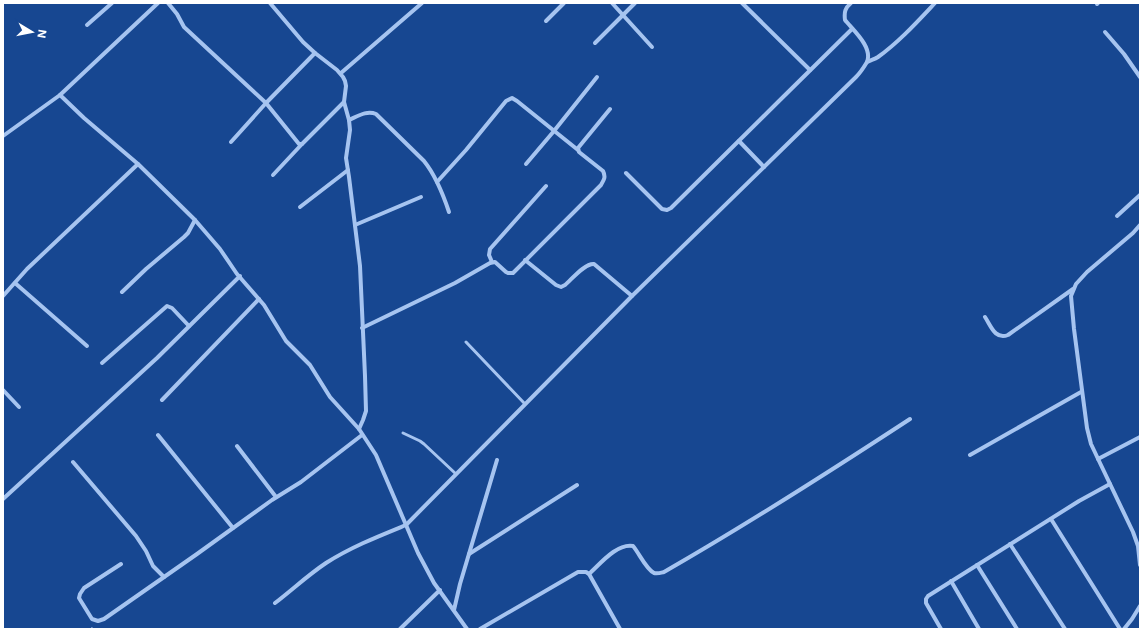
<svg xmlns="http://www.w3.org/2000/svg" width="1143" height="632" viewBox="0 0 1143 632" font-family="Inter,sans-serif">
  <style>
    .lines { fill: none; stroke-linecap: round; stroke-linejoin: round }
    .path { stroke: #a6c4f0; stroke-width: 1.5; stroke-dasharray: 2 3; stroke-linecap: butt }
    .lane { stroke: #a6c4f0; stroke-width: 3 }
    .street { stroke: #a6c4f0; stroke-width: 4 }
  </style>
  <rect width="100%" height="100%" fill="#174791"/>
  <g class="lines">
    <path class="path" d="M91,629L94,626"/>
    <g class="lane">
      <path d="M466,342L525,404"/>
      <path d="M403,433L420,441L424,444L456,474"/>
    </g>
    <g class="street">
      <path d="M168,3L177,14L184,27L266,103L299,144H302L344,102"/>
      <path d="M270,3L303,42L315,53L337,70L343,77L345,81L346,86L344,102L349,120L350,130L346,158L349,177L360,266L365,376L366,411L363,420L359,429"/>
      <path d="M612,3L652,47"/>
      <path d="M742,3L810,70"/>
      <path d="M1097,4L1098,3"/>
      <path d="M546,21L564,3"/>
      <path d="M87,25L112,3"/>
      <path d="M1105,32L1124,54L1140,77"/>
      <path d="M595,43L635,3"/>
      <path d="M867,62C871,60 875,59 878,57C899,42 918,21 935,3"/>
      <path d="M341,73L422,3"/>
      <path d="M60,95L84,118L138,164L195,220L220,249L237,274L264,305L286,341L310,365L330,397L359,429L376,455L418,553L434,583L467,629"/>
      <path d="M349,120C358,116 367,110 376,114L424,161C436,176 443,194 449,212"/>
      <path d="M3,136L60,95L158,3"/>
      <path d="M739,141L764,167"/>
      <path d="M231,142L266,103L315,53"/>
      <path d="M526,164L554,131L597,77"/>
      <path d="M626,173L662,209L667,210L671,208L778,102L852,29"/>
      <path d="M273,175L302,144"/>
      <path d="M437,182L466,150L506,101L512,98L517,101L578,150"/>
      <path d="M300,207L348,170"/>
      <path d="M1117,216L1140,195"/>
      <path d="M355,225L421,197"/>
      <path d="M1140,225L1133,233L1087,272L1076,284L1071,296L1074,329L1087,428L1091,444L1100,463L1133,532L1138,546L1140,565"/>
      <path d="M525,260L556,285L561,287L565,285C572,279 585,263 594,264L632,296"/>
      <path d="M492,262L489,255L490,249L546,186"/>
      <path d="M15,283L87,346"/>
      <path d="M122,292L146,269L184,237L188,233L195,220"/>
      <path d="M3,296L27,269L138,164"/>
      <path d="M985,317C991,326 995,340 1008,335L1073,289"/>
      <path d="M362,328L455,283L490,263L495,262L506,272L508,273H513L601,185C604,180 606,177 603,171L579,152L578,148L610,109"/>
      <path d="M102,363L167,306L172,308L189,326"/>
      <path d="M3,390L19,407"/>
      <path d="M162,400L259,299"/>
      <path d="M158,435L233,528"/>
      <path d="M237,446L276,497"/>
      <path d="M970,455L1081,392"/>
      <path d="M1098,459L1140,437"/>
      <path d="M73,462L136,536L146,551L153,566L164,577"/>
      <path d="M3,499L157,358L240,276"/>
      <path d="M1051,519L1120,629"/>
      <path d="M1010,544L1065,629"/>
      <path d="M469,554L577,485"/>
      <path d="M121,564L84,588L80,594L79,598L92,619L98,621L104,619L197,554L272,500L301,482L362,435"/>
      <path d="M977,565L1017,629"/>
      <path d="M589,574C600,564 617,543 633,546C639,553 646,569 654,573C657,574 660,573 664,572C748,524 829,472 910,419"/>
      <path d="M951,581L979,629"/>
      <path d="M275,603C292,590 308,575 326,563C351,547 379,536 406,525L632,296L856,77C860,73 864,67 867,62C873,47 853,30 845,20C844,12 845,8 851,3"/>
      <path d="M454,610L460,584L497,460"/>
      <path d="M400,629L440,590"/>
      <path d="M480,629L578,572H586L589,574L620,629"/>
      <path d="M941,629L926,603V599L928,596L1079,501L1110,484"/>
      <path d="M1124,629L1132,619L1140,606"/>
    </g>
  </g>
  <rect width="1143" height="632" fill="none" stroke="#ffffff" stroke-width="8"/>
  <g transform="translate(32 32) rotate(100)" stroke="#174791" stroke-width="3" paint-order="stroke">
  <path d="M0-3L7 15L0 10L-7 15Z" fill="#ffffff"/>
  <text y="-6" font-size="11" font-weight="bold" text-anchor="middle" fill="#ffffff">N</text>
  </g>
</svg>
